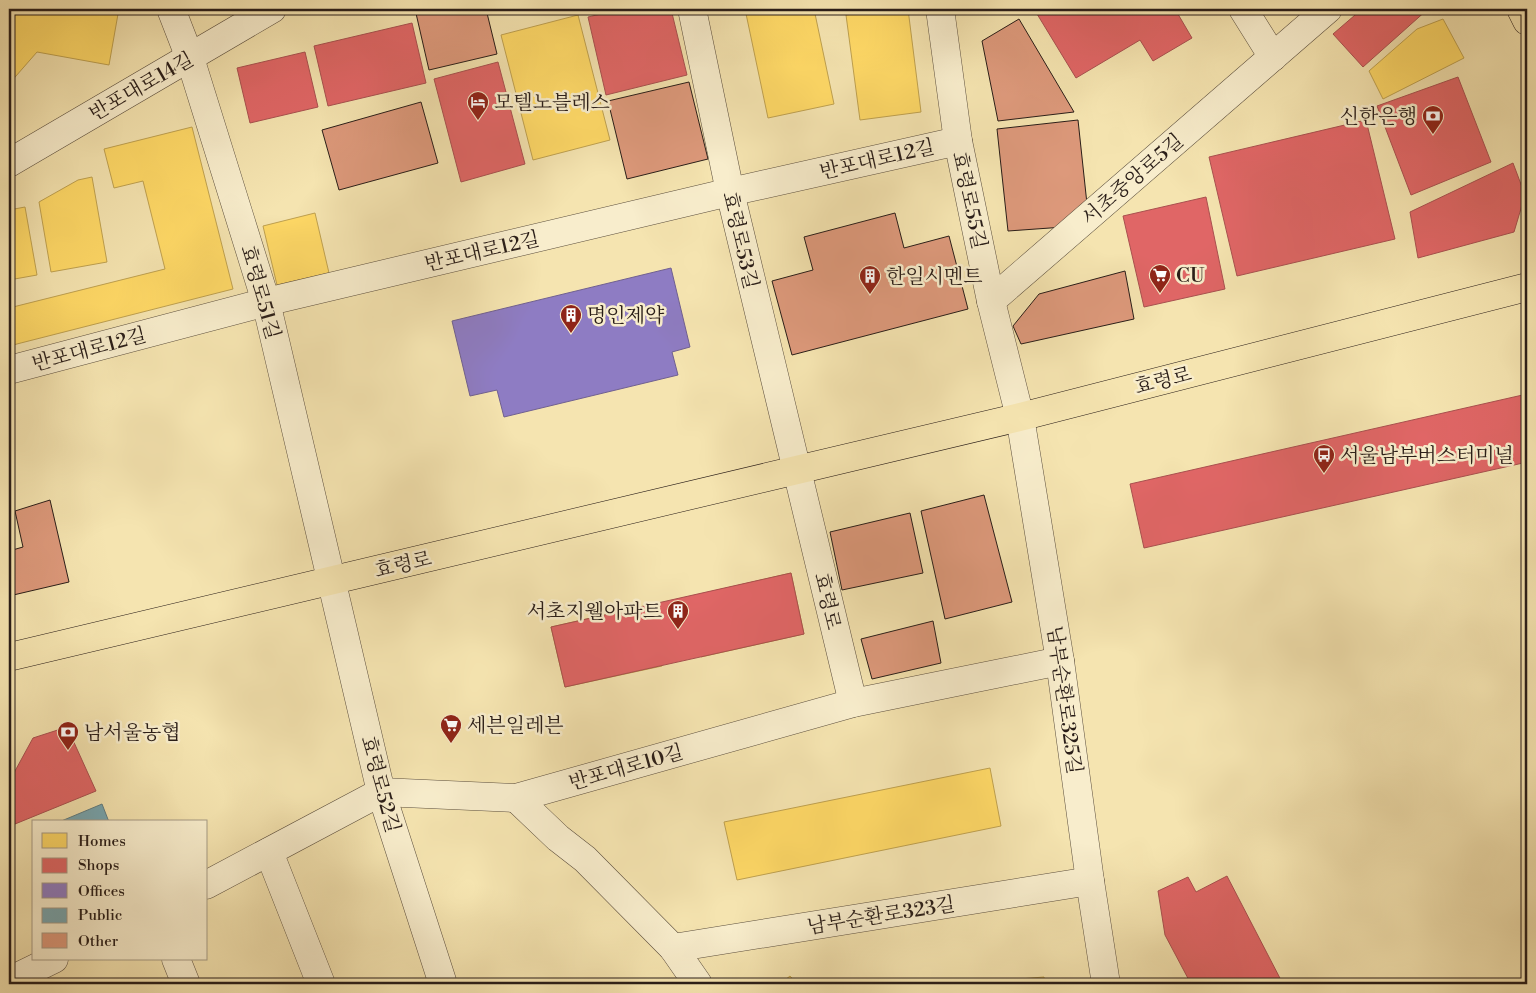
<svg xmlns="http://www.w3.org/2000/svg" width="1536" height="993" viewBox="0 0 1536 993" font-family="'Libre Bodoni','Noto Serif KR',serif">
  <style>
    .homes { fill: #ffd966; stroke: #bfa14f }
    .shops { fill: #e06666; stroke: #a9504f }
    .offices { fill: #8e7cc3; stroke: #706090 }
    .public { fill: #76a5af; stroke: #5f7c82 }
    .building { fill: #dd997b; stroke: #291d18 }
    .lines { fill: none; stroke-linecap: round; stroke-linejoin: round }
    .minor-casing { stroke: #5c4f3e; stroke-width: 29 }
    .major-casing { stroke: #291d18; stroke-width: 29 }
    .minor { stroke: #f8edcc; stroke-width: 28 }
    .major { stroke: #f5e4b0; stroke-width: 28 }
    .labels { text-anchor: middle; stroke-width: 5; stroke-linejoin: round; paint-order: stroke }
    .street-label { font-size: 20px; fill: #291d18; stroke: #f8edcc }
    .poi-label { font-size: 20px; fill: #291d18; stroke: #f8edcc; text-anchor: start }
  </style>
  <rect width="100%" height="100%" fill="#f5e4b0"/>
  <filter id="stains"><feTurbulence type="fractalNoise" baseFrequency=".004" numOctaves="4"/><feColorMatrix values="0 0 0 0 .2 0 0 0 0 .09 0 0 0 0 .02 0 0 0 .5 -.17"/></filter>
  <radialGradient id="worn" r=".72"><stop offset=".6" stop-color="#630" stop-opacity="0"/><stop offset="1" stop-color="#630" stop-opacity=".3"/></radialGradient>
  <g class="homes">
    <path d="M9,9H90L118,14L109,65L37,52L9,84Z"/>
    <path d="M745,9H814L834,104L768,118Z"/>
    <path d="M891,9H908L921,112L860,120L846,15Z"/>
    <path d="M578,15L610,140L533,160L501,35Z"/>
    <path d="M1443,19L1464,58L1383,99L1369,71L1417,29Z"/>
    <path d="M192,127L233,289L9,346V308L165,269L143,181L114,188L104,149Z"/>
    <path d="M92,177L107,262L51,272L39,202L78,180Z"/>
    <path d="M25,207L37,275L9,280V210Z"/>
    <path d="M315,213L329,273L277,285L263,226Z"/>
    <path d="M791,573L804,634L701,657L688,597Z"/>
    <path d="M648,605L662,666L565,687L551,627Z"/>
    <path d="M990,768L1001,826L737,880L724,822Z"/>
    <path d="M790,976L797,984H780Z"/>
    <path d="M1044,977L1045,984H958Z"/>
  </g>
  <g class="shops">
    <path d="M622,9H671L687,75L606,95L588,17Z"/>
    <path d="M1034,9H1175L1192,38L1153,61L1140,40L1076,78Z"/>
    <path d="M1362,9H1428L1363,67L1333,34Z"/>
    <path d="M412,23L426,83L328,106L314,46Z"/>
    <path d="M305,52L318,107L250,123L237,68Z"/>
    <path d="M498,62L525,164L461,182L434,79Z"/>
    <path d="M1458,77L1491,162L1411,195L1377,106Z"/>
    <path d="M1366,120L1395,239L1237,276L1209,157Z"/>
    <path d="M1513,163L1525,195L1514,232L1418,258L1410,212Z"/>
    <path d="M1206,197L1225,289L1144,307L1123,216Z"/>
    <path d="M1527,394V465L1523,463L1144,548L1130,484Z"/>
    <path d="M791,573L804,634L565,687L551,627Z"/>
    <path d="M67,727L96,791L15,824L9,809V782L33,738Z"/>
    <path d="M1227,876L1283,984H1191L1165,935L1158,891L1188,877L1196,892Z"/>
  </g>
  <path class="offices" d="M671,268L690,347L672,352L678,375L504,417L497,390L470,396L452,321Z"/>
  <path class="public" d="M102,804L109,822H59Z"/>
  <g class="building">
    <path d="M415,9H486L497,54L429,70Z"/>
    <path d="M501,9H522L502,14Z"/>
    <path d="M1019,19L1074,112L998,121L982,41Z"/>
    <path d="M689,82L708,159L627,179L608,101Z"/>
    <path d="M421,102L438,163L339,190L322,130Z"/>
    <path d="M1078,120L1087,204L1064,227L1008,231L997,129Z"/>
    <path d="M895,213L904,248L949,236L968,309L792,355L772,281L813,270L804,237Z"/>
    <path d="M1125,271L1134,319L1021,344L1013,326L1039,294Z"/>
    <path d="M984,495L1012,602L945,619L921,511Z"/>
    <path d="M50,500L69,582L9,596V551L23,547L15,511Z"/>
    <path d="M910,513L923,573L842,590L830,532Z"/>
    <path d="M933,621L941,663L872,679L861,639Z"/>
  </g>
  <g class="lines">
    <g class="minor-casing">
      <g id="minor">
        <path d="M171,9L190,58L266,302L381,792L443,984"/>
        <path d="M692,9L730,192L853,703"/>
        <path d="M940,9L958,141L991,301L1020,417L1060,661L1090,881L1106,984"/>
        <path d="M1243,9L1273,57"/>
        <path d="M9,163L272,9"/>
        <path d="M991,301L1328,9"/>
        <path d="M9,370L266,302L730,192L958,141"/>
        <path d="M516,798L558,838L585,859L673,948L698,984"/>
        <path d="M269,852L321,984"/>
        <path d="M206,885L381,792L516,798L853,703L1060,661"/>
        <path d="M673,948L1090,881"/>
        <path d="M176,959L186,984"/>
        <path d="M9,981L54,959"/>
      </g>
    </g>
    <g class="major-casing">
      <g id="major">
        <path d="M1521,9L1527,21"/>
        <path d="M9,657L1020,417L1527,287"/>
      </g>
    </g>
    <use href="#minor" class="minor"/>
    <use href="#major" class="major"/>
  </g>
  <defs>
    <g id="hotel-pin" transform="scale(1.125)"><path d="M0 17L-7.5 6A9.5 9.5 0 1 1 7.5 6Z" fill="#8f2418" stroke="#f8edcc"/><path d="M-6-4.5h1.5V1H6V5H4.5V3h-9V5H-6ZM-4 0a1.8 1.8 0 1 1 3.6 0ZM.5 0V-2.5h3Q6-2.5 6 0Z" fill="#fff"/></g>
    <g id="bank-pin" transform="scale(1.125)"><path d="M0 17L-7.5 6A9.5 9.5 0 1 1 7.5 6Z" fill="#8f2418" stroke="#f8edcc"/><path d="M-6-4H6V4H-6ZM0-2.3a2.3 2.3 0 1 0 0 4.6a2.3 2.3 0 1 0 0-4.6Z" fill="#fff"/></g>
    <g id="supermarket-pin" transform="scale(1.125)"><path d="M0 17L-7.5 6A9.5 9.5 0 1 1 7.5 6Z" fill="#8f2418" stroke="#f8edcc"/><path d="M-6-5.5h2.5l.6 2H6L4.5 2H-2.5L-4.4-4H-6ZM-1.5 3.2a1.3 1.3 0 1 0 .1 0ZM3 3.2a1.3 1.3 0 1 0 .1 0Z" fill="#fff"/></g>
    <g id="building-pin" transform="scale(1.125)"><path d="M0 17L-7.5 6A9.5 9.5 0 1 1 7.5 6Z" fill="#8f2418" stroke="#f8edcc"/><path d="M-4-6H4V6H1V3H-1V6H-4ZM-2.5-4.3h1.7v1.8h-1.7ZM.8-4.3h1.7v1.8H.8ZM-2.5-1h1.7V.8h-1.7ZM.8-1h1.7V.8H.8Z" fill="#fff"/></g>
    <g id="bus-pin" transform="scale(1.125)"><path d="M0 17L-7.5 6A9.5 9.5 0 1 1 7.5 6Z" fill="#8f2418" stroke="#f8edcc"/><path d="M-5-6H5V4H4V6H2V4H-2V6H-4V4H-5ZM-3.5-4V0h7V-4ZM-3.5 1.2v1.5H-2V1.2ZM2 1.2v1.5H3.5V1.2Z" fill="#fff"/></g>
  </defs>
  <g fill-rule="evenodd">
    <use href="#hotel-pin" x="478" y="102"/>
    <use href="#bank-pin" x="1433" y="116"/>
    <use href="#supermarket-pin" x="1160" y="275"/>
    <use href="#building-pin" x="870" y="276"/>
    <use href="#building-pin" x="571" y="315"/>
    <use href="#bus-pin" x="1324" y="455"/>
    <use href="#building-pin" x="678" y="611"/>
    <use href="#supermarket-pin" x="451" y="725"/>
    <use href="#bank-pin" x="68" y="732"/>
  </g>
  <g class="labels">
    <g class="street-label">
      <text transform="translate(141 86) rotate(-30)" y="7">반포대로14길</text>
      <text transform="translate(877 159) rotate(-13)" y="7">반포대로12길</text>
      <text transform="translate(1132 179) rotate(-41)" y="7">서초중앙로5길</text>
      <text transform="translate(970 200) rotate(78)" y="7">효령로55길</text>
      <text transform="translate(741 240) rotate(77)" y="7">효령로53길</text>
      <text transform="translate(482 251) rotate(-13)" y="7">반포대로12길</text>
      <text transform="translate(261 292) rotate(74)" y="7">효령로51길</text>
      <text transform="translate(89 349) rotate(-15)" y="7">반포대로12길</text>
      <text transform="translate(1163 380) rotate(-14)" y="7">효령로</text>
      <text transform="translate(403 564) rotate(-13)" y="7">효령로</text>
      <text transform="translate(828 601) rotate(77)" y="7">효령로</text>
      <text transform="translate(1065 700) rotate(82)" y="7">남부순환로325길</text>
      <text transform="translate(626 767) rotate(-16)" y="7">반포대로10길</text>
      <text transform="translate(381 784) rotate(75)" y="7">효령로52길</text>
      <text transform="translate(881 915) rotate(-9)" y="7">남부순환로323길</text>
    </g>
    <g class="poi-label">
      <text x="494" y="109">모텔노블레스</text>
      <text x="1417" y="123" text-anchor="end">신한은행</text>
      <text x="1176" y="282">CU</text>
      <text x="886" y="283">한일시멘트</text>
      <text x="587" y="322">명인제약</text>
      <text x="1340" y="462">서울남부버스터미널</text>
      <text x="662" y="618" text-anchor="end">서초지웰아파트</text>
      <text x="467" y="732">세븐일레븐</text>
      <text x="84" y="739">남서울농협</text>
    </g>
  </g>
  <rect width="1536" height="993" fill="none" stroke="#f5e4b0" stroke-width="30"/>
  <rect x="10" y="10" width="1516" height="973" fill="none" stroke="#291d18" stroke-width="2.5"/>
  <rect x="15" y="15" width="1506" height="963" fill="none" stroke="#291d18"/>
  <rect x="32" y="820" width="175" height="140" fill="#f8edcc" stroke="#a59a84"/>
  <rect x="42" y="833" width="25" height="15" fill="#ffd966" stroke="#a59a84"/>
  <text x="78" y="846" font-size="15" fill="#291d18">Homes</text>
  <rect x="42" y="858" width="25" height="15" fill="#e06666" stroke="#a59a84"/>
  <text x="78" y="870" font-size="15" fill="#291d18">Shops</text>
  <rect x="42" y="883" width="25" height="15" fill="#8e7cc3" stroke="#a59a84"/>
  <text x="78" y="896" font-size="15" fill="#291d18">Offices</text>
  <rect x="42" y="908" width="25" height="15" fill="#76a5af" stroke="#a59a84"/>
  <text x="78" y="920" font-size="15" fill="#291d18">Public</text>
  <rect x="42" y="933" width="25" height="15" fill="#dd997b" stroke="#a59a84"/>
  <text x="78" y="946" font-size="15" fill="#291d18">Other</text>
  <rect width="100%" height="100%" filter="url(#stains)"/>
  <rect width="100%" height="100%" fill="url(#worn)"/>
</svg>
